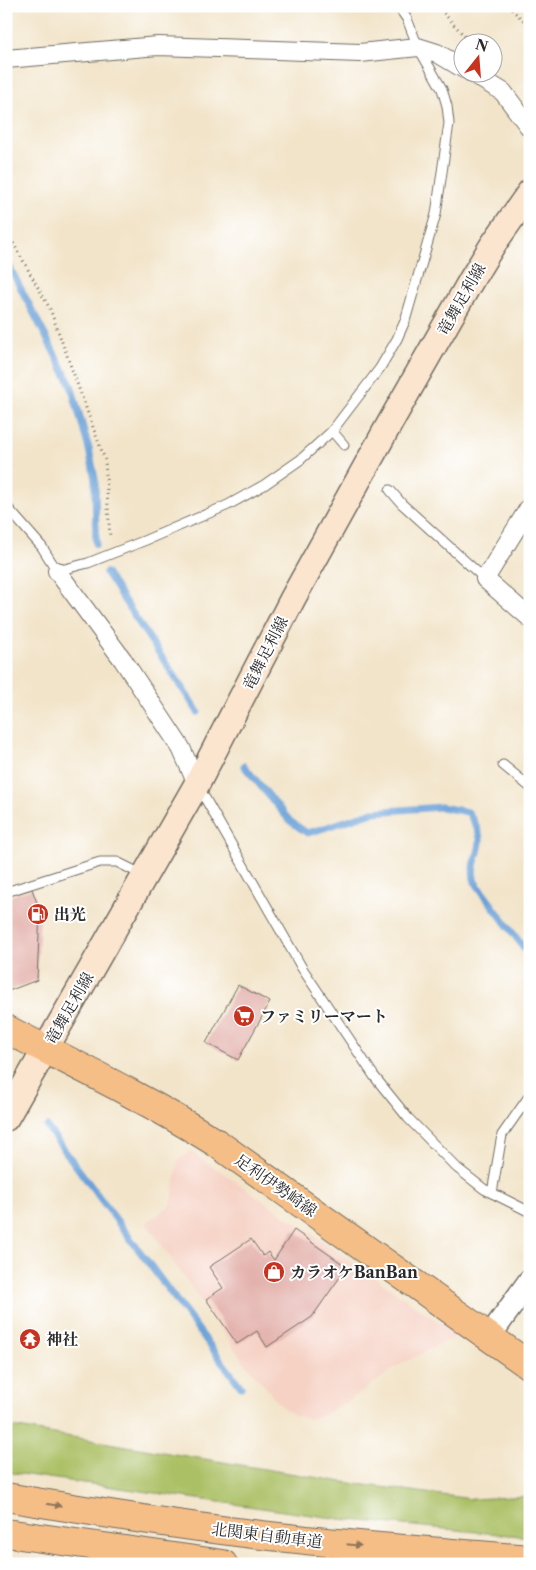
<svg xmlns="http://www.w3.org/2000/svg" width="536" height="1570" viewBox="0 0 536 1570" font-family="'Libre Caslon Text','Noto Serif JP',serif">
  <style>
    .built { fill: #f6d2c5 }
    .green { fill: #abc065; stroke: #6b7648 }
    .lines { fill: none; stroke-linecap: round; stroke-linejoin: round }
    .stream { stroke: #6ba1d8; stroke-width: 7 }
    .building { fill: #e3b0aa }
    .service-casing { stroke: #716c62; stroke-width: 11 }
    .minor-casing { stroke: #716c62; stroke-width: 20 }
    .tertiary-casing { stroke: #716c62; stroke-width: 25 }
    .secondary-casing { stroke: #716c62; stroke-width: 28 }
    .primary-casing { stroke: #716c62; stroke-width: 30 }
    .motorway-casing { stroke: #716c62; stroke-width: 30 }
    .path { stroke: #716c62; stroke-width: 3; stroke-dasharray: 1 4; stroke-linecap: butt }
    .service { stroke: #fff; stroke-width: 9 }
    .minor { stroke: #fff; stroke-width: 18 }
    .tertiary { stroke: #fff; stroke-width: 22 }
    .secondary { stroke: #fbe5cf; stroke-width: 25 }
    .primary { stroke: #f6be87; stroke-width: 28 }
    .motorway { stroke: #f6be87; stroke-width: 28 }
    .oneway { fill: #907459 }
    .labels { text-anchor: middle; stroke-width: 4; stroke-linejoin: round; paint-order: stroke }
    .street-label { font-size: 16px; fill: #2b2b2b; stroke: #fff }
    .poi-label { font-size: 16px; font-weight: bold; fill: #2b2b2b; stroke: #fff; text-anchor: start }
  </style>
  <rect width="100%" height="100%" fill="#fff"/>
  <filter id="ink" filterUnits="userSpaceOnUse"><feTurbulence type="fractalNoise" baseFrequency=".02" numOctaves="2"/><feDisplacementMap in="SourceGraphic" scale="10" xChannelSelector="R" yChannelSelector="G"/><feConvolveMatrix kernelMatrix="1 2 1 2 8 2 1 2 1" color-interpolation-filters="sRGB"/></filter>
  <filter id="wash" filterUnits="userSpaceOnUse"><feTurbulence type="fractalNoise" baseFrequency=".0096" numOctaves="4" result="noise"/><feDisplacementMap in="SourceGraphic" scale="20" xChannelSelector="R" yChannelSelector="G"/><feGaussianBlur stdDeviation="1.12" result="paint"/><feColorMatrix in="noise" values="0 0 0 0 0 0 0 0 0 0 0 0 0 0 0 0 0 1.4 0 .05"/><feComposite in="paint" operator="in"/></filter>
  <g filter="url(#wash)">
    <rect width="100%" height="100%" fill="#f2e4c9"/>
    <path class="built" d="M189,1151L232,1179L439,1322L457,1337L438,1345L396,1367L362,1392L322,1416L307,1419L294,1415L283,1408L241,1358L146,1223L171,1205L178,1162Z"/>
    <path class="green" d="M6,1426L343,1482L472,1499L530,1496V1537L340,1519L6,1472Z"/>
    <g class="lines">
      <g class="stream">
        <path d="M6,260L71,385L89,449L95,479L96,544"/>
        <path d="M106,573L198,712"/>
        <path d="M244,766L290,821L307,833L318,830L373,812L441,807L468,812C473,820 479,829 480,838C481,854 469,865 475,882L530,956"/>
        <path d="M47,1127L241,1387"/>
      </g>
    </g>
    <g id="blocks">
      <g class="building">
        <path d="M32,889L40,911L37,980L6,992V897Z"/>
        <path d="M238,985L270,1002L238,1060L206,1043Z"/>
        <path d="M294,1230L347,1267L312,1317L267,1347L257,1331L237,1344L206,1299L223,1288L209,1267L251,1239L263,1256L268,1252L274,1260Z"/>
      </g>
    </g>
  </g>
  <g filter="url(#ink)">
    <use href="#blocks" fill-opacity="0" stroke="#716c62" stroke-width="1"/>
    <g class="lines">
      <g class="service-casing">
        <g id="service">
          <path d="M332,431L344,445"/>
          <path d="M390,490L402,504L485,579"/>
          <path d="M6,506L42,547L57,571L88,563L146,540L228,505L264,485L300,460L332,431L380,368L397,339L405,321L436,214L449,123L447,106L442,89L418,47L407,19L398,6"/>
          <path d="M503,765L530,787"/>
          <path d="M198,786L302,968L374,1076L408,1118L457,1168L484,1189L530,1212"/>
          <path d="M6,892L100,862H117L143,875"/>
          <path d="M492,1193L502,1135L530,1095"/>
        </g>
      </g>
      <g class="minor-casing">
        <g id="minor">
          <path d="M6,59L158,46L360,53L418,47L437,53L464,69"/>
          <path d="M470,72L503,92L530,128"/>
          <path d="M530,506L485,579L530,618"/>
          <path d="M57,571L123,660L181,748L197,784"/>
        </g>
      </g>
      <g class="tertiary-casing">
        <path id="tertiary" d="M489,1337L530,1280"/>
      </g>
      <g class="secondary-casing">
        <path id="secondary" d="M6,1118L197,784L293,598L395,414L473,277L492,246L530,192"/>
      </g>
      <g class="primary-casing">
        <path id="primary" d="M6,1029C76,1065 148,1100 215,1142L530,1366"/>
      </g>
      <g class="motorway-casing">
        <g id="motorway">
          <path d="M6,1497C100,1513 194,1528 288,1538C368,1547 449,1553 530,1559"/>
          <path d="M6,1533L223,1564"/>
        </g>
      </g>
      <g class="path">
        <path d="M437,6L470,42"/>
        <path d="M508,6L525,22L530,24"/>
        <path d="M6,230L50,309L105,460L110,538"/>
      </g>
      <use href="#service" class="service"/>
      <use href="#minor" class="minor"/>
      <use href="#tertiary" class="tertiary"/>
      <use href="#secondary" class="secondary"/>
      <use href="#primary" class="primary"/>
      <use href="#motorway" class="motorway"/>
    </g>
    <defs><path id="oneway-solid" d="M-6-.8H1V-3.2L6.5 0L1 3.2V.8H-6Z" transform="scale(1.25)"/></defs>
    <g class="oneway">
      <use href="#oneway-solid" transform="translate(54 1505) rotate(9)"/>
      <use href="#oneway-solid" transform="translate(354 1545) rotate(6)"/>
    </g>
  </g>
  <defs>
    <g id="fuel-disc" transform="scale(1.125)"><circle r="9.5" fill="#c8321e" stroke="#fff"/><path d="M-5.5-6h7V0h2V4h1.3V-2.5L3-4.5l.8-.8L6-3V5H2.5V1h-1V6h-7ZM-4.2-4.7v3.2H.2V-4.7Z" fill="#fff"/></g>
    <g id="supermarket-disc" transform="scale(1.125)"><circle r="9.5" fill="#c8321e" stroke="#fff"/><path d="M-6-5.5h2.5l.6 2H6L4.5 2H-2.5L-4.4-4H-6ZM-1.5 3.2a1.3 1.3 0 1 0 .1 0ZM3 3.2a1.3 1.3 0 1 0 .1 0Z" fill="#fff"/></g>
    <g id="shop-disc" transform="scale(1.125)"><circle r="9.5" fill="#c8321e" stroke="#fff"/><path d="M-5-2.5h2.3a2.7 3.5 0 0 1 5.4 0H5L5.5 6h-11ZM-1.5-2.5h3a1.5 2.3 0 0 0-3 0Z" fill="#fff"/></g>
    <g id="temple-disc" transform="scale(1.125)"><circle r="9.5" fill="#c8321e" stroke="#fff"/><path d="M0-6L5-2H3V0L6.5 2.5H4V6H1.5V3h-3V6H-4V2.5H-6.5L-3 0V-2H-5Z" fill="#fff"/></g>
  </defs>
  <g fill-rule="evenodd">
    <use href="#fuel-disc" x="38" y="914"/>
    <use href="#supermarket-disc" x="244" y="1016"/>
    <use href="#shop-disc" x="274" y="1272"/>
    <use href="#temple-disc" x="30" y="1339"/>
  </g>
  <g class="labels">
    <g class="street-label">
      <text transform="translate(461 299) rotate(-60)" y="6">竜舞足利線</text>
      <text transform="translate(265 653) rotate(-63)" y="6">竜舞足利線</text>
      <text transform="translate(69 1008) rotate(-60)" y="6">竜舞足利線</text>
      <text transform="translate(276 1185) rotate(35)" y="6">足利伊勢崎線</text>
      <text transform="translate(267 1535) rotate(7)" y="6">北関東自動車道</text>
    </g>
    <g class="poi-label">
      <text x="54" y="920">出光</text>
      <text x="260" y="1022">ファミリーマート</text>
      <text x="290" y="1278">カラオケBanBan</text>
      <text x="46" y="1345">神社</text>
    </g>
  </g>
  <rect width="536" height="1570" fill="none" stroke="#fff" stroke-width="25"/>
  <g transform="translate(478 58) rotate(17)"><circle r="24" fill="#ffffff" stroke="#aaaaaa"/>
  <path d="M0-4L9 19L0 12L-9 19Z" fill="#c8321e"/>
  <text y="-8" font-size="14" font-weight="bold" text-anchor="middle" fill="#2b2b2b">N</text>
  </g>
</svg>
